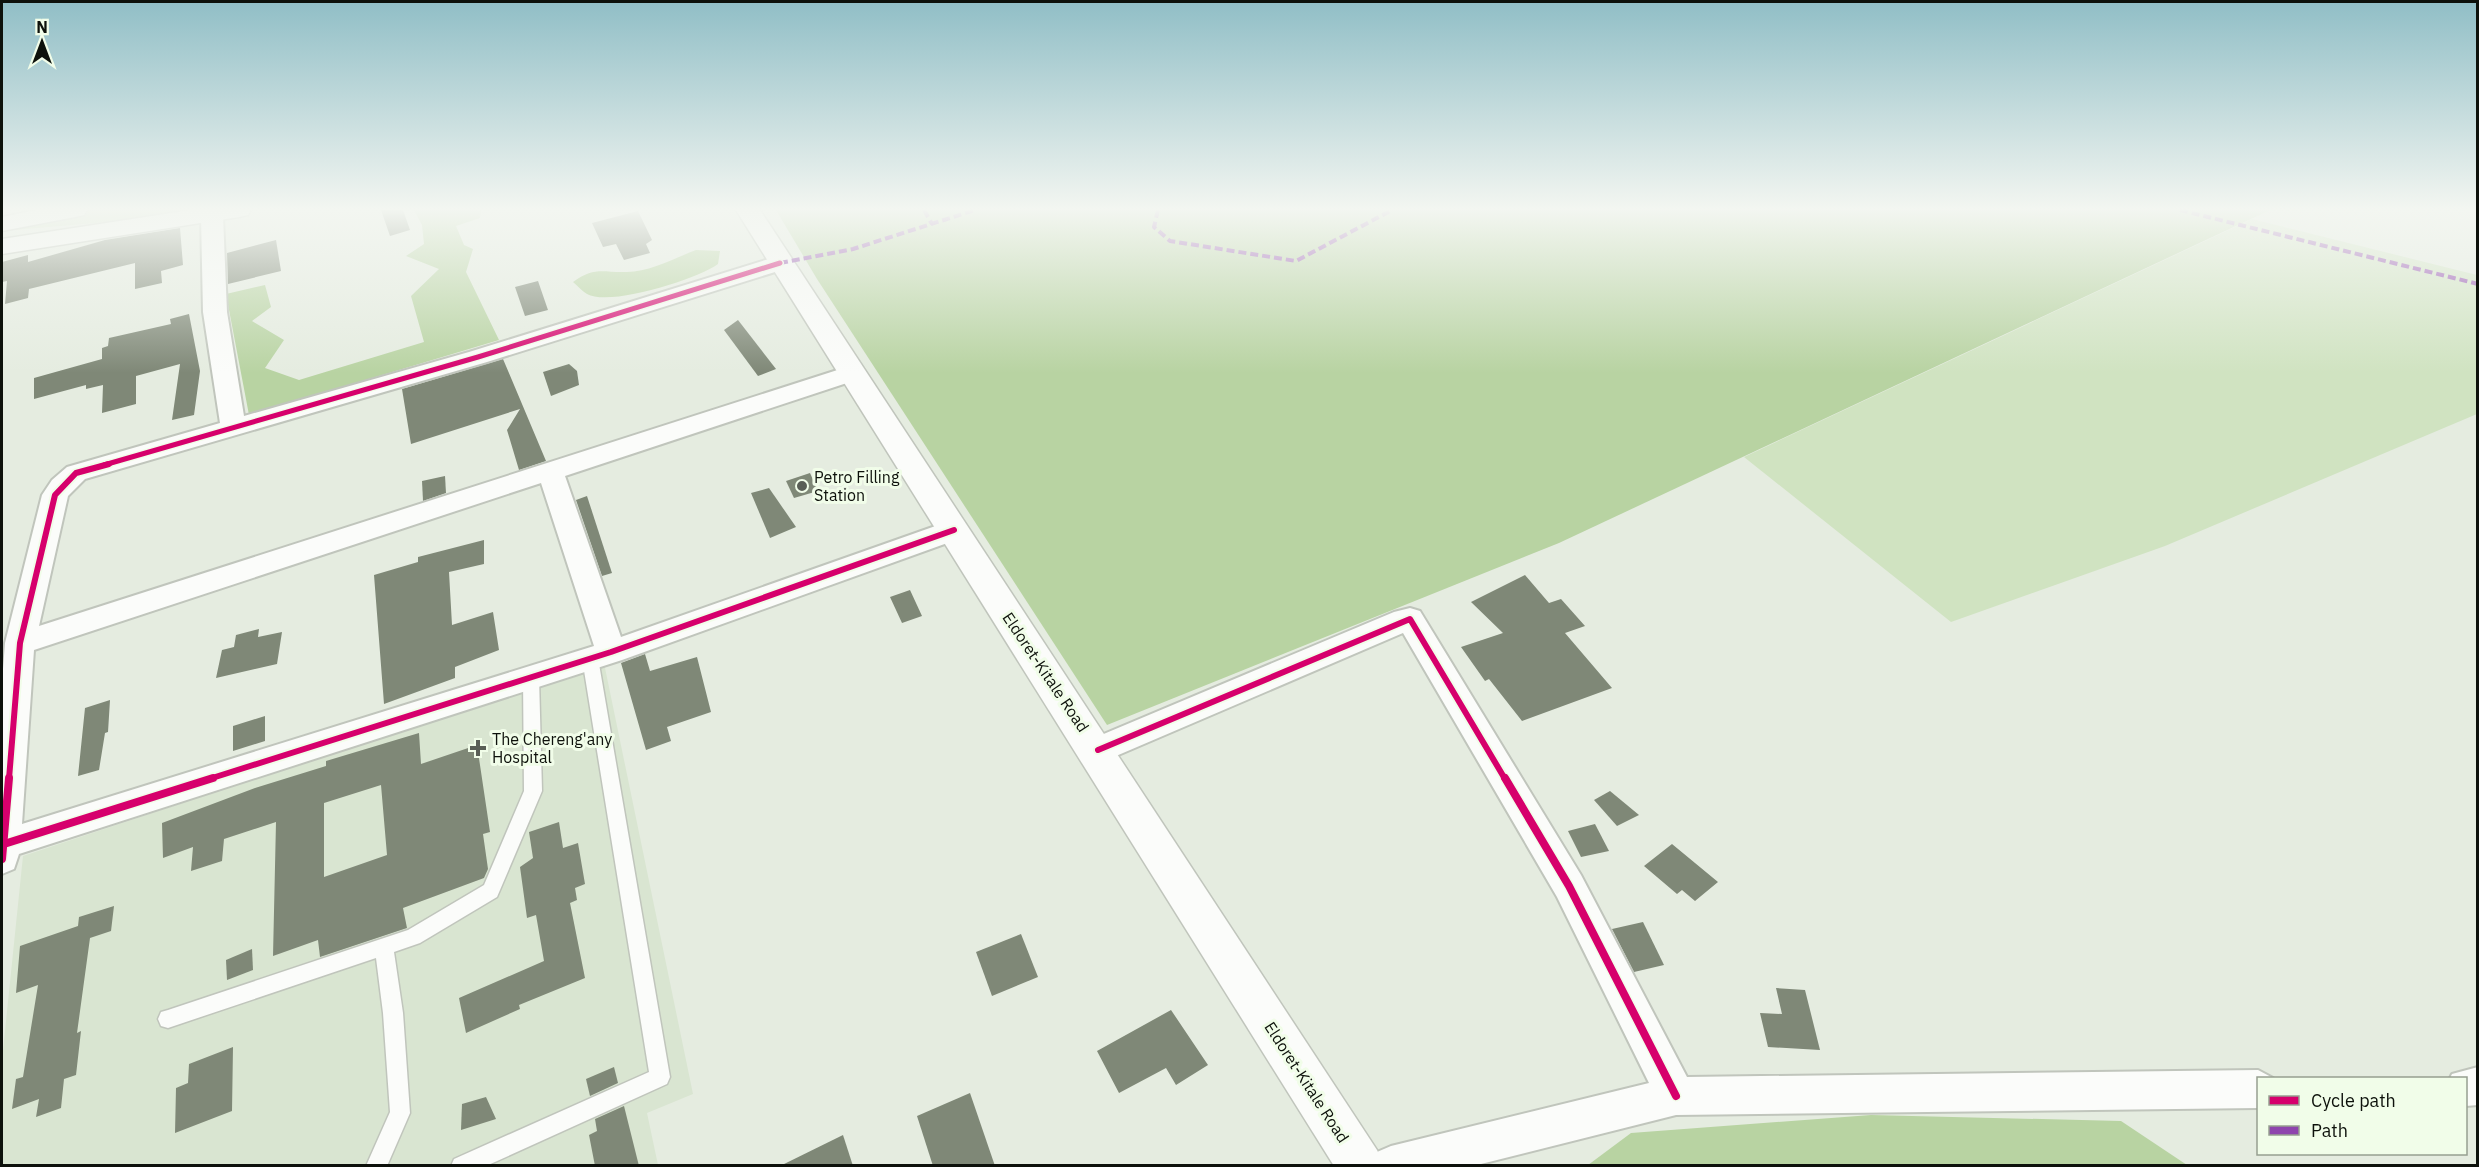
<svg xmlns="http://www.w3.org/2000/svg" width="2479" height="1167" viewBox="0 0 2479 1167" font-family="'IBM Plex Sans',sans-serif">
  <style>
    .built { fill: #d9e5d1 }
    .green { fill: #d0e3c1 }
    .forest { fill: #b8d3a2 }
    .building { fill: #7f8877; fill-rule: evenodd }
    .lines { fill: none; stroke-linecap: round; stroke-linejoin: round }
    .lane-casing { stroke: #c0c5bc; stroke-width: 3 }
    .street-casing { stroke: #c0c5bc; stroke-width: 4 }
    .highway-casing { stroke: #c0c5bc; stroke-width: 3 }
    .lane { fill: #fbfcfa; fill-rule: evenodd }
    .street { fill: #fbfcfa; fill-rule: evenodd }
    .highway { fill: #fbfcfa; fill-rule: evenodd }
    .quiet { stroke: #8e44ad; stroke-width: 4; stroke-dasharray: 8 4; stroke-linecap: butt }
    .cycleway-far2-casing { stroke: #f1fde9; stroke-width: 8 }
    .cycleway-far1-casing { stroke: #f1fde9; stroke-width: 10 }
    .cycleway-casing { stroke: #f1fde9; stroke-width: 11 }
    .cycleway-far2 { stroke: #d6006c; stroke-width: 5 }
    .cycleway-far1 { stroke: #d6006c; stroke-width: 6 }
    .cycleway { stroke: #d6006c; stroke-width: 8 }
    .poi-dot { fill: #595e56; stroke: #f1fde9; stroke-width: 2 }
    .labels { text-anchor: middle; stroke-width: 6; stroke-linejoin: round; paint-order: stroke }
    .poi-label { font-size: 16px; fill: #0d110b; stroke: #f1fde9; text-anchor: start }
    .street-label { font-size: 16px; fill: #0d110b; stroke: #f1fde9 }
  </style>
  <rect width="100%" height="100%" fill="#e5ece0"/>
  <path class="built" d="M604,663L693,1094L647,1113L658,1165L2,1166V1060L23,856Z"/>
  <g class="green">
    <path d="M88,210H181L130,220L2,231Z"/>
    <path d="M2252,219L2477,275V414L2165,546L1951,622L1744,457Z"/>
  </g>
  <g class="forest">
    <path d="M414,210L481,211L480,218L456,226L464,245L473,249L466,272L499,340L249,415L226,294L265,285L271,307L252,321L284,340L265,368L299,380L424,342L411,296L439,269L406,256L424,244L422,225Z"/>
    <path d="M776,210H2270L1559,543L1107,725L817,279Z"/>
    <path d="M696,250L720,251L718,264C697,279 610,307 587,294C582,291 578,286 573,282C595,266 603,273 627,272C649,272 675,258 696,250Z"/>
    <path d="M1871,1115L2121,1121L2187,1165H1588L1631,1133Z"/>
  </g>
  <g class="building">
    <path d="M381,210H403L410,230L390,236Z"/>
    <path d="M638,211L652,240L646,244L650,253L624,260L616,244L603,247L592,223Z"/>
    <path d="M180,228L183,265L161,271L162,283L135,289V263L29,289L28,298L5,304L7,281L2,282V262L28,255V262L105,240Z"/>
    <path d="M276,240L281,271L228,284L227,253Z"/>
    <path d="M538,281L548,310L525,316L515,287Z"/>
    <path d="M189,314L200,371L194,415L172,420L180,364L136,376V404L102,413L103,385L86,389V385L34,399V378L102,359V348L108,346L109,338L171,324L170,319Z"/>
    <path d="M738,320L776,369L758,376L724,330Z"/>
    <path d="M503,359L546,461L519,470L507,430L520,409L411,444L402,389Z"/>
    <path d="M569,364L577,371L579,385L551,396L543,372Z"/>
    <path d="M810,473L818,491L794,498L786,481Z"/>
    <path d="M445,476L446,493L423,501L422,481Z"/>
    <path d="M769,488L796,527L770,538L751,493Z"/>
    <path d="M587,496L612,573L602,576L576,500Z"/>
    <path d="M484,540V564L449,572L452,625L493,612L499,650L455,667V678L384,704L374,575L418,562V557Z"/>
    <path d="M1525,575L1549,603L1561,599L1585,626L1565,633L1612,688L1522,721L1489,679L1485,681L1461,647L1503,633L1471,602Z"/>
    <path d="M910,590L922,616L902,623L890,597Z"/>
    <path d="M259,629L258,637L282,632L277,664L216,678L222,650L234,647L236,635Z"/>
    <path d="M645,654L650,671L697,657L711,712L667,727L671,741L646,750L621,663Z"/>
    <path d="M110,700L108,732L105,733L99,770L78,776L85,708Z"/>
    <path d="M265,716V741L233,751V726Z"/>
    <path d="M419,733L421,764L477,745L490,832L483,834L488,869L484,878L403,908L407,928L320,957L318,940L273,956L276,822L224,839L222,861L191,871L193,847L163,858L162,823L255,788L326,766V761ZM381,785L387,855L324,877V803Z"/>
    <path d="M1610,791L1639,815L1617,826L1594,800Z"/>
    <path d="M559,822L563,848L578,843L585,884L575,888L577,900L570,903L585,978L519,1005L520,1009L466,1033L459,998L544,961L536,915L527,918L520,867L533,858L529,832Z"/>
    <path d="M1595,824L1609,851L1581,857L1568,831Z"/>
    <path d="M1672,844L1718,882L1695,901L1682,890L1677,894L1644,866Z"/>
    <path d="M114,906L111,931L90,938L77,1033L81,1031L76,1075L64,1079L61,1108L36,1117L39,1099L12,1109L16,1079L23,1077L38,985L16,993L20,946L78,926L79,917Z"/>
    <path d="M1643,922L1664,965L1634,972L1612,929Z"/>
    <path d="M1021,934L1038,977L992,996L976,952Z"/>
    <path d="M252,949L253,970L227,980L226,960Z"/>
    <path d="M1776,988L1805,990L1820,1050L1768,1047L1760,1013L1782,1014Z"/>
    <path d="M1171,1010L1208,1065L1176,1085L1166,1068L1119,1093L1097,1051Z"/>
    <path d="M233,1047L232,1111L175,1133L176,1088L188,1083L189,1064Z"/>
    <path d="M614,1067L618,1083L590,1096L586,1079Z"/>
    <path d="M970,1093L995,1166H933L917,1116Z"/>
    <path d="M486,1097L496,1119L461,1130L462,1104Z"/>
    <path d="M624,1106L639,1166H595L589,1135L597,1131L595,1119Z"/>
    <path d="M843,1135L853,1166H780Z"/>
  </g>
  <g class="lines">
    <g class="lane-casing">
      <g id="lane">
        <path d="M590,652L596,654L598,658L670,1077L667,1084L486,1166H451L454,1159L649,1072L582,658L584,654Z"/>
        <path d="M531,671L537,673L539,677L542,791L497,897L420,943L394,952L403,1013L410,1113L387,1166H366L390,1112L383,1013L376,958L168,1028L161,1026L158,1019L161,1012L168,1010L408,930L484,885L524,791L523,677L525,673Z"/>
      </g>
    </g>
    <g class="street-casing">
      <g id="street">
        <path d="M214,210L223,216L227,312L244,416L469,352L772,258H788L791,263L788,268L487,362L85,479L68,496L39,626L853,365L862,368L865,373L862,378L565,476L621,637L944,523L954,520L964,523L968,530L964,537L622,660L19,854L14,869L2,874V682L5,643L42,495L52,480L67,467L220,423L203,312L201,216L204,211ZM541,483L594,646L22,824L34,650Z"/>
        <path d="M1410,608L1420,611L1581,875L1687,1077L2258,1070L2273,1078H2258V1108L1676,1115L1473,1166H1371L1377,1152L1391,1146L1649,1083L1557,897L1403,633L1109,759L1098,763L1087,759L1082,750L1087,741L1394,612Z"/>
        <path d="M2478,1067V1105L2466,1106V1078H2450L2452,1074Z"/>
      </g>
    </g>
    <g class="highway-casing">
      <g id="highway">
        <path d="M36,210H87L84,215L75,217L2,231V217Z"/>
        <path d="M191,210H251L248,215L239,217L2,254V239Z"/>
        <path d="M736,210H760L1377,1150L1384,1166H1334Z"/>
      </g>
    </g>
    <use href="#lane" class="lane"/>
    <use href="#street" class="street"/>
    <use href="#highway" class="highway"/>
    <g class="quiet">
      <path d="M924,210L932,224"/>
      <path d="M1158,210L1154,227L1170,241L1296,261L1392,210"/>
      <path d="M2180,210L2478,284"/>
      <path d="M780,263L853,249L975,210"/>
    </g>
    <g class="cycleway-far2-casing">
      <path id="cycleway-far2" d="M104,465L478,357L780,263"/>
    </g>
    <g class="cycleway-far1-casing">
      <g id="cycleway-far1">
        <path d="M1098,750L1410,619L1505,779"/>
        <path d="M9,779L20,643L55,495L76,473L109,464"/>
        <path d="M209,779L611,652L954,530"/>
      </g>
    </g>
    <g class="cycleway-casing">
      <g id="cycleway">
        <path d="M1505,778L1569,886L1676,1096"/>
        <path d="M4,844L213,778"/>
        <path d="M2,859L9,778"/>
      </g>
    </g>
    <use href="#cycleway-far2" class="cycleway-far2"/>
    <use href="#cycleway-far1" class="cycleway-far1"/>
    <use href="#cycleway" class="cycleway"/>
  </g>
  <linearGradient id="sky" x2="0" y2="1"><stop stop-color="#90bec6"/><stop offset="0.56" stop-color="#f3f6f1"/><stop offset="1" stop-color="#f3f6f1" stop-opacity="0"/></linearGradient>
  <rect width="2479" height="373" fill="url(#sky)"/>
  <g class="poi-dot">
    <circle cx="802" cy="486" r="6"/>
    <path d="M475 739h6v6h6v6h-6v6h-6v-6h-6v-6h6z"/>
  </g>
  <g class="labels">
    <g class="poi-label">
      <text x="814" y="483">Petro Filling<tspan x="814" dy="18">Station</tspan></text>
      <text x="492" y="745">The Chereng'any<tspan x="492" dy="18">Hospital</tspan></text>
    </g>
    <g class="street-label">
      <text transform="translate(1046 672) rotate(56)" y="6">Eldoret-Kitale Road</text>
      <text transform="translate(1307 1082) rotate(57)" y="6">Eldoret-Kitale Road</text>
    </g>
  </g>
  <rect width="2479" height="1167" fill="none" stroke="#0d110b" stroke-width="6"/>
  <rect x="2257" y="1077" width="210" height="78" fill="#f1fde9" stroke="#969f90" stroke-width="1.5"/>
  <rect x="2269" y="1096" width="30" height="9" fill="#d6006c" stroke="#969f90" stroke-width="1.5"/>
  <text x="2311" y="1107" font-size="18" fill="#0d110b">Cycle path</text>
  <rect x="2269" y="1126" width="30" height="9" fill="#8e44ad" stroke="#969f90" stroke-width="1.5"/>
  <text x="2311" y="1137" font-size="18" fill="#0d110b">Path</text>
  <g transform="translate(42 42)" stroke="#f1fde9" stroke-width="4.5" paint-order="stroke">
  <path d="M0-4.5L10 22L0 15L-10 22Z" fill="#0d110b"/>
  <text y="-9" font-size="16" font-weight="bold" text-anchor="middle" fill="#0d110b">N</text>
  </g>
</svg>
